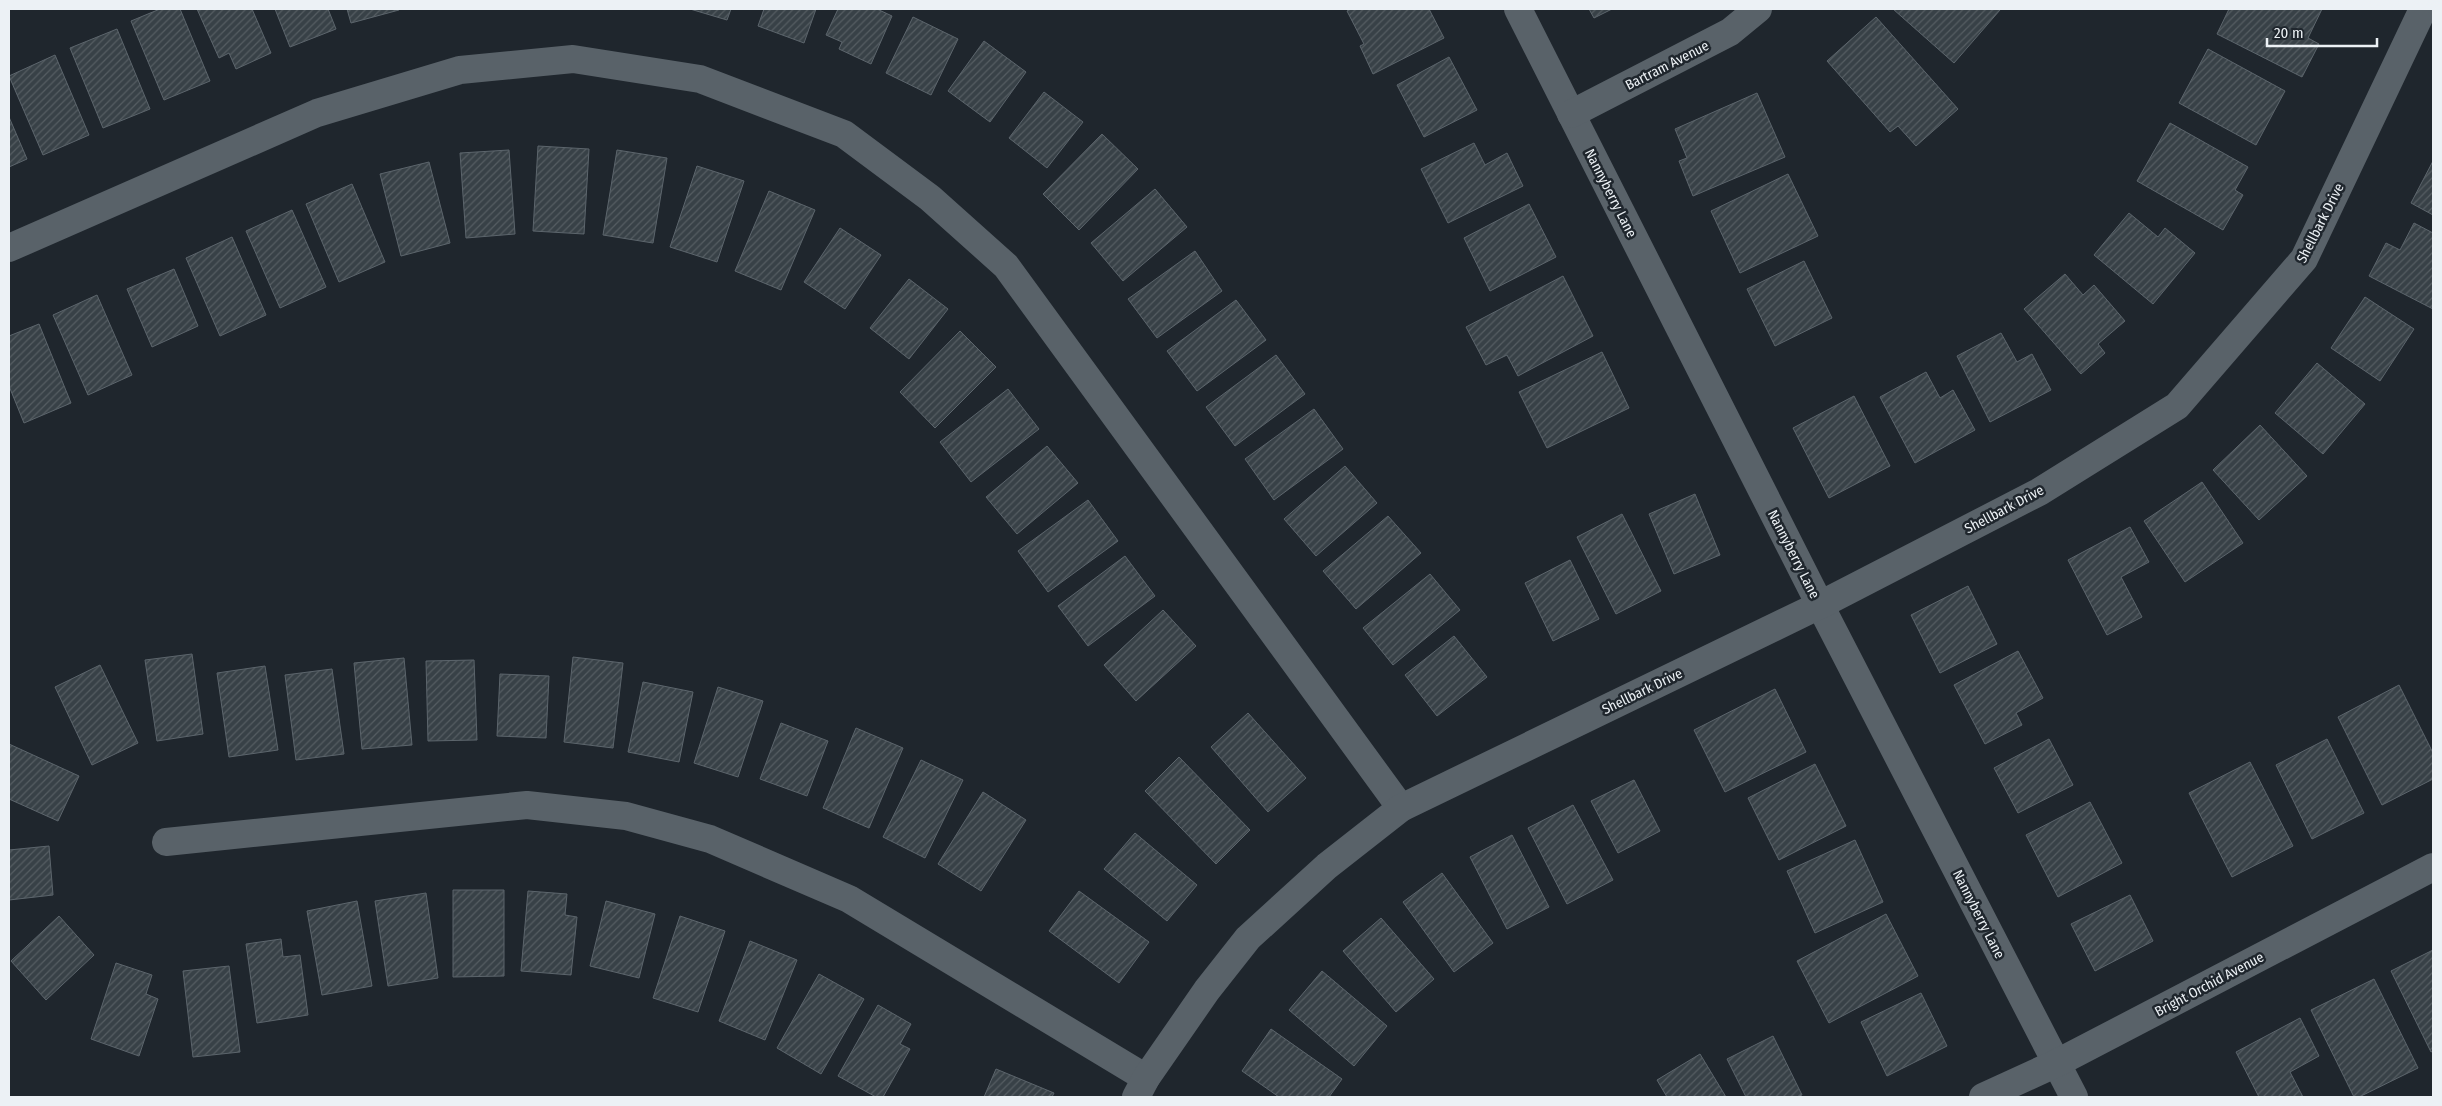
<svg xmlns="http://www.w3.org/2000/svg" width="2442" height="1106" viewBox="0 0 2442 1106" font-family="'Fira Sans Condensed',sans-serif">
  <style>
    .building { fill: url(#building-hatch); stroke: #5c656c }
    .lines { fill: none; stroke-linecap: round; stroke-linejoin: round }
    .street { stroke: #596269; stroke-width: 28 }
    .labels { text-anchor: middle; stroke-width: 5; stroke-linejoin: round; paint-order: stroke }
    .street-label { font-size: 14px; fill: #ecf1f5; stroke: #1f262d }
  </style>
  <defs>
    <pattern id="building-hatch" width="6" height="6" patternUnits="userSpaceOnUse" patternTransform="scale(1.25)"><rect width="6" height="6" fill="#384147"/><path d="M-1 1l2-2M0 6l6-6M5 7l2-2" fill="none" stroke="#555d62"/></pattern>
  </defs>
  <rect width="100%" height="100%" fill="#1f262d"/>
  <g class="building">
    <path d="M160,9H180L210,81L164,100L131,21Z"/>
    <path d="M197,9H252L271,53L236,69L229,53L219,58Z"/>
    <path d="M275,9H328L336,29L290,47Z"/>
    <path d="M347,9H399V10L351,23Z"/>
    <path d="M690,9H731L727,20Z"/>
    <path d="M764,9H816L804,43L758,26Z"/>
    <path d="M838,9H877L892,16L871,64L839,49L842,42L826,35Z"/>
    <path d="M1351,9H1429L1444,38L1373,74L1360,46L1364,44L1347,11Z"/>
    <path d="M1589,9H1612L1594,18Z"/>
    <path d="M1893,9H1999L2000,10L1954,63Z"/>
    <path d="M2229,9H2322L2308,38L2319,44L2302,77L2217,34Z"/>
    <path d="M913,17L958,39L931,95L886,73Z"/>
    <path d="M1876,17L1958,109L1916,146L1898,126L1890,132L1827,61Z"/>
    <path d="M117,29L150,109L103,128L70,48Z"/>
    <path d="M984,41L1026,72L990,122L948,91Z"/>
    <path d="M2208,49L2285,91L2256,145L2179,103Z"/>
    <path d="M55,55L89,135L43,155L9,76Z"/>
    <path d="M1449,57L1477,110L1424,137L1397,85Z"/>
    <path d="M1044,92L1083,122L1047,168L1009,138Z"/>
    <path d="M1757,93L1785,157L1693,196L1679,161L1687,158L1675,129Z"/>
    <path d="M9,117L27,159L9,167Z"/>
    <path d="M2170,123L2248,167L2235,190L2243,195L2223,230L2137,181Z"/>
    <path d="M1102,134L1138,169L1079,230L1043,194Z"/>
    <path d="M1474,143L1485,165L1507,153L1523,186L1448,223L1421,169Z"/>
    <path d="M538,146L589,149L584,234L533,231Z"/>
    <path d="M509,150L515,234L466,238L460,153Z"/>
    <path d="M617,150L667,158L653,243L603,235Z"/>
    <path d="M2433,161V215L2411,203Z"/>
    <path d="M429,162L450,243L401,256L380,174Z"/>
    <path d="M697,166L744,181L717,262L670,247Z"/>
    <path d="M1788,174L1818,236L1740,273L1711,211Z"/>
    <path d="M352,184L385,262L339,282L306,204Z"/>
    <path d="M1155,189L1187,227L1123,281L1091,243Z"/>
    <path d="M769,191L815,210L781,290L735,271Z"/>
    <path d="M1529,204L1556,257L1490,291L1464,238Z"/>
    <path d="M292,210L326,287L280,308L246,231Z"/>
    <path d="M2129,213L2158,237L2165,228L2195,253L2153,304L2094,255Z"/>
    <path d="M2414,223L2433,233V309L2369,276L2386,243L2400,250Z"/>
    <path d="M840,228L881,255L845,309L804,282Z"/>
    <path d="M232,237L266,315L220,336L186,258Z"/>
    <path d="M1195,251L1222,291L1157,338L1128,299Z"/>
    <path d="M1804,261L1832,318L1775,346L1747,289Z"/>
    <path d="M174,269L198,326L152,347L127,289Z"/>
    <path d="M2065,274L2083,295L2094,285L2125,321L2098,344L2105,353L2081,374L2024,309Z"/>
    <path d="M1563,276L1593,336L1518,376L1507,355L1486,365L1466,327Z"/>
    <path d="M909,279L948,309L909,359L870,328Z"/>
    <path d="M97,295L132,375L88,395L53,315Z"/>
    <path d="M2365,297L2414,329L2380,381L2331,348Z"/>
    <path d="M1236,300L1266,340L1197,391L1167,351Z"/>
    <path d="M39,324L71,403L24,423L9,386V336Z"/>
    <path d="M960,331L996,367L935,428L900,392Z"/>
    <path d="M2001,333L2017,362L2032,354L2051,390L1990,422L1957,356Z"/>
    <path d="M1602,352L1629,408L1547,448L1519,392Z"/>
    <path d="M1276,355L1305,394L1235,446L1206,407Z"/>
    <path d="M2317,363L2365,404L2323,454L2275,413Z"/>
    <path d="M1926,372L1940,398L1953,390L1975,430L1915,463L1880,397Z"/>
    <path d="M1008,389L1039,429L971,482L940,442Z"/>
    <path d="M1854,396L1890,466L1829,498L1793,428Z"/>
    <path d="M1314,409L1343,449L1274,500L1245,459Z"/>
    <path d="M2260,425L2307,476L2259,520L2213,470Z"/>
    <path d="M1047,446L1078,483L1017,534L986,497Z"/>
    <path d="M1345,466L1377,503L1316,556L1284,519Z"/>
    <path d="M2202,482L2243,543L2185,582L2144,521Z"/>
    <path d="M1695,494L1720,555L1674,574L1649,514Z"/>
    <path d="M1088,500L1118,541L1048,592L1018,551Z"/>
    <path d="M1622,514L1661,591L1616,614L1577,537Z"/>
    <path d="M1388,516L1421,553L1356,609L1323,571Z"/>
    <path d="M2130,527L2149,562L2121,577L2142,617L2107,635L2068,560Z"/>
    <path d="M1125,556L1155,596L1088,646L1058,606Z"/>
    <path d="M1570,560L1599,619L1553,641L1525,583Z"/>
    <path d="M1430,574L1460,610L1393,665L1363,628Z"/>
    <path d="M1968,586L1997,644L1940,673L1911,615Z"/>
    <path d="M1163,610L1196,646L1136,701L1104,665Z"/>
    <path d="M1454,636L1487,677L1437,716L1405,675Z"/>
    <path d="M2018,651L2043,698L2016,713L2022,725L1985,744L1954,685Z"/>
    <path d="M192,654L203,734L157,741L145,660Z"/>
    <path d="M573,657L623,663L613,748L564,742Z"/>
    <path d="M404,658L412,745L362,749L354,663Z"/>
    <path d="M474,660L477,740L428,741L426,661Z"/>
    <path d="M100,665L138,743L92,765L55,687Z"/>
    <path d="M265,666L278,750L229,757L217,673Z"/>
    <path d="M332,669L344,754L296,760L285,675Z"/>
    <path d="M500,674L549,676L546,738L497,736Z"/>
    <path d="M643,682L693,692L679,762L628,752Z"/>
    <path d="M2399,685L2433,753V779L2382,805L2338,717Z"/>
    <path d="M718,687L763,701L738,777L694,763Z"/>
    <path d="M1775,689L1806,752L1725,792L1694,730Z"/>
    <path d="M1248,713L1306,778L1268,812L1211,747Z"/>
    <path d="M781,723L828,741L807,796L760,779Z"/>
    <path d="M856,728L903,748L869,828L823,808Z"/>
    <path d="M2049,739L2073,785L2018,813L1994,768Z"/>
    <path d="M2327,739L2364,813L2312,839L2276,765Z"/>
    <path d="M9,744L79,776L58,821L9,799Z"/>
    <path d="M1179,757L1250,830L1216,864L1145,791Z"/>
    <path d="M921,760L963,780L925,858L883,837Z"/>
    <path d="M2250,762L2293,846L2232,877L2189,793Z"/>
    <path d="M1815,764L1846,826L1779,860L1748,798Z"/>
    <path d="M1634,780L1660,831L1618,853L1591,801Z"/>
    <path d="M983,792L1026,820L981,891L938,864Z"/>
    <path d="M2090,802L2122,863L2058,897L2026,835Z"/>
    <path d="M1573,805L1613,880L1567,904L1528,828Z"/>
    <path d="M1135,833L1197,885L1167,921L1104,869Z"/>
    <path d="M1512,835L1549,907L1507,929L1470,857Z"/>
    <path d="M1855,840L1883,902L1815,933L1787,871Z"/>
    <path d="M49,846L53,895L9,900V850Z"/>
    <path d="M1442,873L1493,943L1454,972L1403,902Z"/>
    <path d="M453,890H504V976L453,977Z"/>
    <path d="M528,891L567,894L565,915L577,917L571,975L521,971Z"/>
    <path d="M1079,891L1149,942L1119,983L1049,931Z"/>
    <path d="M426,893L438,978L388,986L375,901Z"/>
    <path d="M2130,895L2153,941L2095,971L2071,924Z"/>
    <path d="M357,901L372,986L322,995L307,911Z"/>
    <path d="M606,901L655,914L639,978L590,966Z"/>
    <path d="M1886,914L1918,976L1829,1023L1797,961Z"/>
    <path d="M59,916L94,955L46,1000L11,961Z"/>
    <path d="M680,916L725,931L698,1012L653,998Z"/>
    <path d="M1381,918L1434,979L1396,1012L1343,951Z"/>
    <path d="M281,939L283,957L300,955L308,1015L257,1023L246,944Z"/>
    <path d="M750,941L797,960L765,1040L719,1021Z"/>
    <path d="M2433,950V1051L2431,1052L2391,971Z"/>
    <path d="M116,963L152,975L146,994L158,999L139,1056L91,1039Z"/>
    <path d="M229,966L240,1052L193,1057L183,971Z"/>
    <path d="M1322,971L1387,1026L1354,1066L1289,1010Z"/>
    <path d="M819,974L864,999L821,1074L777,1048Z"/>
    <path d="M2374,979L2418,1068L2359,1097H2354L2311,1010Z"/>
    <path d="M1921,993L1947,1046L1887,1076L1861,1022Z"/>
    <path d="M878,1005L911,1024L900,1044L910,1049L883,1097H876L838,1076Z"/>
    <path d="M2300,1018L2319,1056L2290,1072L2303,1097H2259L2236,1052Z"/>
    <path d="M1271,1029L1342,1079L1329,1097H1279L1242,1071Z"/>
    <path d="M1773,1036L1802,1095L1796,1097H1746L1727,1059Z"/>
    <path d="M1700,1054L1726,1097H1667L1657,1080Z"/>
    <path d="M996,1069L1054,1093L1052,1097H984Z"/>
  </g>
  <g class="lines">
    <g class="street">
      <path d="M1518,9L1820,605L2074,1097"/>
      <path d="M1571,114L1730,32L1758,9"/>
      <path d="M9,248L317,113L460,70L573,59L700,79L844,134L930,198L1006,266L1401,808"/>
      <path d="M166,842L527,805L626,816L710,839L849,899L1146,1078"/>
      <path d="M1136,1097L1146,1078L1207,990L1248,938L1327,866L1401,808L1820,605L2039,492L2177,406L2304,259L2423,9"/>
      <path d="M1983,1097L2057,1063L2433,867"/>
    </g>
  </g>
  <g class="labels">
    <g class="street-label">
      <text transform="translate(1667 65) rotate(-27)" y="5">Bartram Avenue</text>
      <text transform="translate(1611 193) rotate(63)" y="5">Nannyberry Lane</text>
      <text transform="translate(2320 223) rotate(-63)" y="5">Shellbark Drive</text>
      <text transform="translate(2004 509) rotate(-28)" y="5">Shellbark Drive</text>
      <text transform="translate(1794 554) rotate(63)" y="5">Nannyberry Lane</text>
      <text transform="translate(1642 691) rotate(-26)" y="5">Shellbark Drive</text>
      <text transform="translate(1979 914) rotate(63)" y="5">Nannyberry Lane</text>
      <text transform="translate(2209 984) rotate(-28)" y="5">Bright Orchid Avenue</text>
    </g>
  </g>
  <rect width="2442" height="1106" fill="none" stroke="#ecf1f5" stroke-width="20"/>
  <path d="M2267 38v8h110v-8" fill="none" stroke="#ecf1f5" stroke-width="2.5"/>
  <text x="2274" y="38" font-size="15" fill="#ecf1f5" stroke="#1f262d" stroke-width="4" paint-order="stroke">20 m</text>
</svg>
